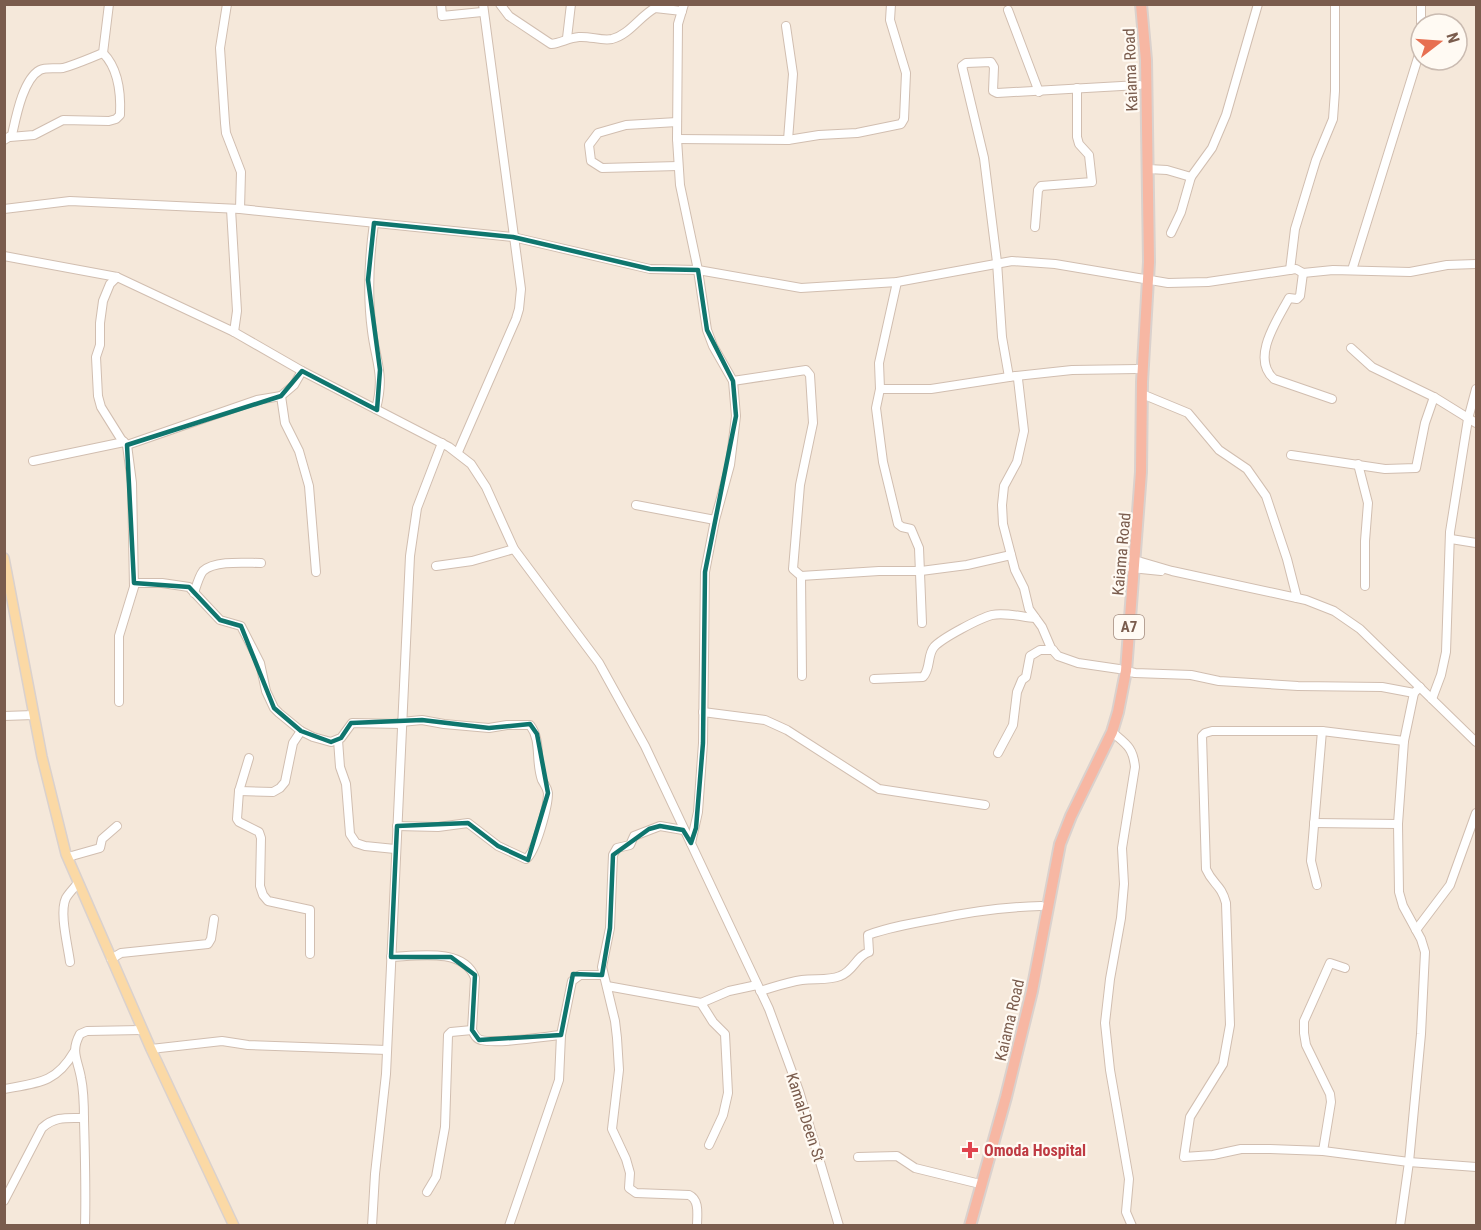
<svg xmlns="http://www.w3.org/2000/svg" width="1481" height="1230" viewBox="0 0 1481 1230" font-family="'Roboto Condensed',sans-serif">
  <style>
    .residential { fill: #f5e8da; fill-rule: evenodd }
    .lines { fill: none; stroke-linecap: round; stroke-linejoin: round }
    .minor-casing { stroke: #d1beb0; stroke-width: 10 }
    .major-casing { stroke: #dad1cd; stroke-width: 12 }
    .highway-casing { stroke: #dad1cd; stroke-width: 14 }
    .minor { stroke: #fff; stroke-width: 8 }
    .major { stroke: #fbd9a5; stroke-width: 9 }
    .highway { stroke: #f7b7a3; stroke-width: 10 }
    .marked { fill: none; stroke: #0f766e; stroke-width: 4.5; stroke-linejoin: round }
    .health-dot { fill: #e0444e; stroke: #fffaf3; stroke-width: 2 }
    .labels { text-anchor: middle; stroke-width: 4.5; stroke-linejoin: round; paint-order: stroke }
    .shield { fill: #fffaf3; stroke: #a28b7f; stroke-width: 1.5 }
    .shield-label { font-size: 15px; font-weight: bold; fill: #7a5c4d }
    .street-label { font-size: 16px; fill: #7a5c4d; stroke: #fffaf3 }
    .health-label { font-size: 16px; font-weight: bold; fill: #be3a42; stroke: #fffaf3; text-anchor: start }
  </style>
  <rect width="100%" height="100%" fill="#fdf6ec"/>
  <path class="residential" d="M5,5H1476V1225H5ZM1421,24H1457V60H1421Z"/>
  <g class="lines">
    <g class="minor-casing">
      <g id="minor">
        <path d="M227,4L220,48L225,123L226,133L241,172L240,209"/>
        <path d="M441,4L442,16L482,12"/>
        <path d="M500,4L509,16L551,44C561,43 568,38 579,37C590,36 601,41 612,39C629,35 640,16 655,8L682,11"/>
        <path d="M684,4L678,24L677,139L680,185L698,270L707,330L713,346L733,381L736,416L730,465L715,520L705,572L703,743L698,812L691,843"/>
        <path d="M1008,10L1039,92"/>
        <path d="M786,26L793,74L788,140"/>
        <path d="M567,38L571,4"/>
        <path d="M677,122L626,125L598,133L589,145L591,161L602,168L678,166"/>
        <path d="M10,137L34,135L63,120L109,121L116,119L120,115C121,94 119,69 103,53"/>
        <path d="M677,139L788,140L819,135L857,133L901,124L904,119L906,73L890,20L891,4"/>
        <path d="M4,140L12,135C16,117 23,79 40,70C46,67 56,69 63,68C77,64 90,58 103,53L109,4"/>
        <path d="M1148,169L1167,170L1191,177"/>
        <path d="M4,209L70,201L240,209L513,237L650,269L698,270L801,288L897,282L1012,261L1055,264L1168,283L1208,282L1296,269L1303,273L1333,270L1410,272L1447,265L1476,264"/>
        <path d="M231,209L237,311L234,332"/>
        <path d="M374,223C369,259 367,294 372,331C376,363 385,374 376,409"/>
        <path d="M1035,227L1038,190L1041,186L1092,182L1089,155L1079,144L1077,137V88"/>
        <path d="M1171,233L1181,212L1191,177L1212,148L1226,115L1258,4"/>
        <path d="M4,256L117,277L234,332L302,371L449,447L471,464L486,487L514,549L599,663L645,746L769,1009L799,1091L839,1226"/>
        <path d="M1290,270L1295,229L1316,160L1333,119L1335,91V4"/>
        <path d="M1352,270L1421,48V4"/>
        <path d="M1303,273L1300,296L1297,299L1289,298C1278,319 1250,358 1274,379L1332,399"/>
        <path d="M117,277L110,284L103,301L100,323V345L96,357L98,396L101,407L121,439L127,445L132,483L134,587L119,636V702"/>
        <path d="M897,282L879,363L880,389L876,408L883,462L898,524L902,527L911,529L919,548L922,623"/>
        <path d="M1351,348L1372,367L1434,397L1476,423"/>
        <path d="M1016,376L1072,370L1138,369"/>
        <path d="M1009,377L1002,337L997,262L984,158L962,66L966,63L991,62L994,67L993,91L997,93L1139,85"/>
        <path d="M733,381L806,370L810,375L813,423L800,485L793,569L801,576L879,571H921L967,565L1011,555"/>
        <path d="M880,389H931L1009,377L1016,376L1018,379L1024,431L1017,462L1004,486L1002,505L1003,524L1015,570L1024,588L1029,609L1042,627L1051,648L1058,656L1078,663L1119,669"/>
        <path d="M1142,394L1188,413L1219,450L1247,469L1266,496L1287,559L1297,598"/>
        <path d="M281,396L285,423L299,451L309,486L316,572"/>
        <path d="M127,445L257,400L281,396L294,385L302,371"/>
        <path d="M458,452L516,319L519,309L521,289L483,4"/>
        <path d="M1291,455L1385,469L1416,468L1425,423L1434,397"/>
        <path d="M33,461L124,442"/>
        <path d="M1358,464L1368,503L1365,541V586"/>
        <path d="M636,505L715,520"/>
        <path d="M1451,539L1476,543"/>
        <path d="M1131,559L1172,571L1306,600L1334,611L1360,629L1476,742"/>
        <path d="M436,566L472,561L514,549"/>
        <path d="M1131,568L1161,571"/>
        <path d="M801,576L802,676"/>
        <path d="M134,583H162L189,587L220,620L241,626L260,663L266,691L274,708L279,713L301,731L313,737L331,742L341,738L352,723L401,724"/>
        <path d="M194,593C196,587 199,576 203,571C215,560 246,563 261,563"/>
        <path d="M1126,671L1135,673L1191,675L1219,681L1298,686L1382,687L1414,693"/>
        <path d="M874,679L923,677C931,669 927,655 934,647C942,638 980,618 992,615C1005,612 1022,617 1035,618"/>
        <path d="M1432,699L1441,675L1446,652L1450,532L1468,419L1476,389"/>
        <path d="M703,712L765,720L787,730L879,789L985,805"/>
        <path d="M4,716L34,715"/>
        <path d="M1112,732C1126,744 1133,747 1135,767L1122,848L1124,884L1121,918L1110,979L1105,1023L1110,1070L1129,1179L1126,1212L1132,1226"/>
        <path d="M338,740L340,767L346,784L350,834L356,843L365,846L395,849"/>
        <path d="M1404,741L1322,731H1212L1205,733L1202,736L1206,869C1213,885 1221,884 1226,903L1230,1025L1223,1064L1190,1117L1184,1157L1213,1155L1241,1149H1270L1323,1151L1409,1162L1476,1167"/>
        <path d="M998,753L1013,725L1017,692L1022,680L1026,677L1030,656L1040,650H1053"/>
        <path d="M249,758L239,791L237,819L239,822L259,832L261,838L260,886L263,895L268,901L310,910V954"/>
        <path d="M239,791L273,792L280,788L285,782L293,743L301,731"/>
        <path d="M1314,823L1398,824"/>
        <path d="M397,826L438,827L468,823L498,846L526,859C536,852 548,806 548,793C547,787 544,784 542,780C535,761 542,741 530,725H507L489,728L444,724L422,720L401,722"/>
        <path d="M683,830L660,826L634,836L630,845L617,848L613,855L610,928L602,967L615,1021L617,1038L619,1070L612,1129L626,1159L630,1173L629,1188L636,1193L689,1195C700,1200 697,1215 697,1226"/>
        <path d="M68,857L100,848L102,839L117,826"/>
        <path d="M1317,885L1311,861L1322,731"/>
        <path d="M1416,930L1450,885L1476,813"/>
        <path d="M391,957C416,956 464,947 475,978L472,1030C474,1034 476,1039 481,1040C498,1044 542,1037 561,1035"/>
        <path d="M111,959L121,953L208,944L211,939L214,919"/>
        <path d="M70,962C68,946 59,912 66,898C69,893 74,888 78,883"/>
        <path d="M607,986L701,1003L713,1022L725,1034L728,1093L723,1115L709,1145"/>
        <path d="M760,991C774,987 788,982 802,980C815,978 828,981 840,976C854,971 856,956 869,952L868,935C890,927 913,923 936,919C973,911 1003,907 1041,906"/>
        <path d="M701,1003L729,991L757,985"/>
        <path d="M151,1049L222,1041L248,1045L387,1050"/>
        <path d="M4,1089C38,1083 56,1083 74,1052"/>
        <path d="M1323,1151L1331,1102L1330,1094L1306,1045L1304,1033V1021L1330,963L1345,968"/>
        <path d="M858,1157L897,1156L915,1168L976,1183"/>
        <path d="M427,1192L436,1177L445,1127L448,1035L451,1032L472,1030"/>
        <path d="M4,1201L42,1128C55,1116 67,1118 84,1118"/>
        <path d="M85,1226C86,1190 85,1155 84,1120C84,1105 84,1092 81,1078C78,1060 70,1052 80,1034L87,1031L142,1030"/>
        <path d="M372,1226L375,1174L386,1074L410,556L417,508L442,443"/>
        <path d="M509,1226L559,1080L561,1035L572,981L580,975H602"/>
        <path d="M1400,1226L1409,1162L1421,1034L1425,952L1421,939L1403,906L1399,892L1398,824L1404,741L1414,693L1420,687"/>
      </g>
    </g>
    <g class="major-casing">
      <path id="major" d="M4,558L42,757L66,854L151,1049L234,1226"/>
    </g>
    <g class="highway-casing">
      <path id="highway" d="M970,1226L1006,1097L1032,991L1060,844L1071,816L1112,732L1118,712L1126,671L1141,472L1142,382L1149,262L1146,60L1141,4"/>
    </g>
    <use href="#minor" class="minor"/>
    <use href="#major" class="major"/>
    <use href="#highway" class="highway"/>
  </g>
  <path class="marked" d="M374,223L513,237L650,269L698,270L707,330L733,381L736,416L705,572L703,743L696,828L691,843L683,830L660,826L649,829L613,855L610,928L602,975L573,974L561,1035L479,1040L472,1030L475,975L451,957H391L397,826L468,823L498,846L528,860L548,793L537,734L530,724L489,728L422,720L351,723L341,738L331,742L301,731L274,708L241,626L220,620L189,587L134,583L127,445L281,396L302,371L377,410L380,370L368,280Z"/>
  <path class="health-dot" d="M967 1141h6v6h6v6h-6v6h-6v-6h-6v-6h6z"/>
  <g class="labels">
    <rect class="shield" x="1114" y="615" width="30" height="24" rx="4.5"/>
    <g class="shield-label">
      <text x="1129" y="632">A7</text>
    </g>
    <g class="street-label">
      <text transform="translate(1130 70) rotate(-92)" y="6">Kaiama Road</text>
      <text transform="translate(1121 554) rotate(-85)" y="6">Kaiama Road</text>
      <text transform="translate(1009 1020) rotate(-77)" y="6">Kaiama Road</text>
      <text transform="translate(806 1117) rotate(72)" y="6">Kamal-Deen St</text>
    </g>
    <g class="health-label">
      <text x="984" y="1156">Omoda Hospital</text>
    </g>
  </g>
  <rect width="1481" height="1230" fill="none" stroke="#7a5c4d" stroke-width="12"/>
  <g transform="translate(1439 42) rotate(73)"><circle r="28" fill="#fffaf3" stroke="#cabbb1" stroke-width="1.5"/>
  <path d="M0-4.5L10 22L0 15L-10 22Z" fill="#e76f51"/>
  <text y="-9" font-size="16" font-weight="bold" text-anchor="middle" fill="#7a5c4d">N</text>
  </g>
</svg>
